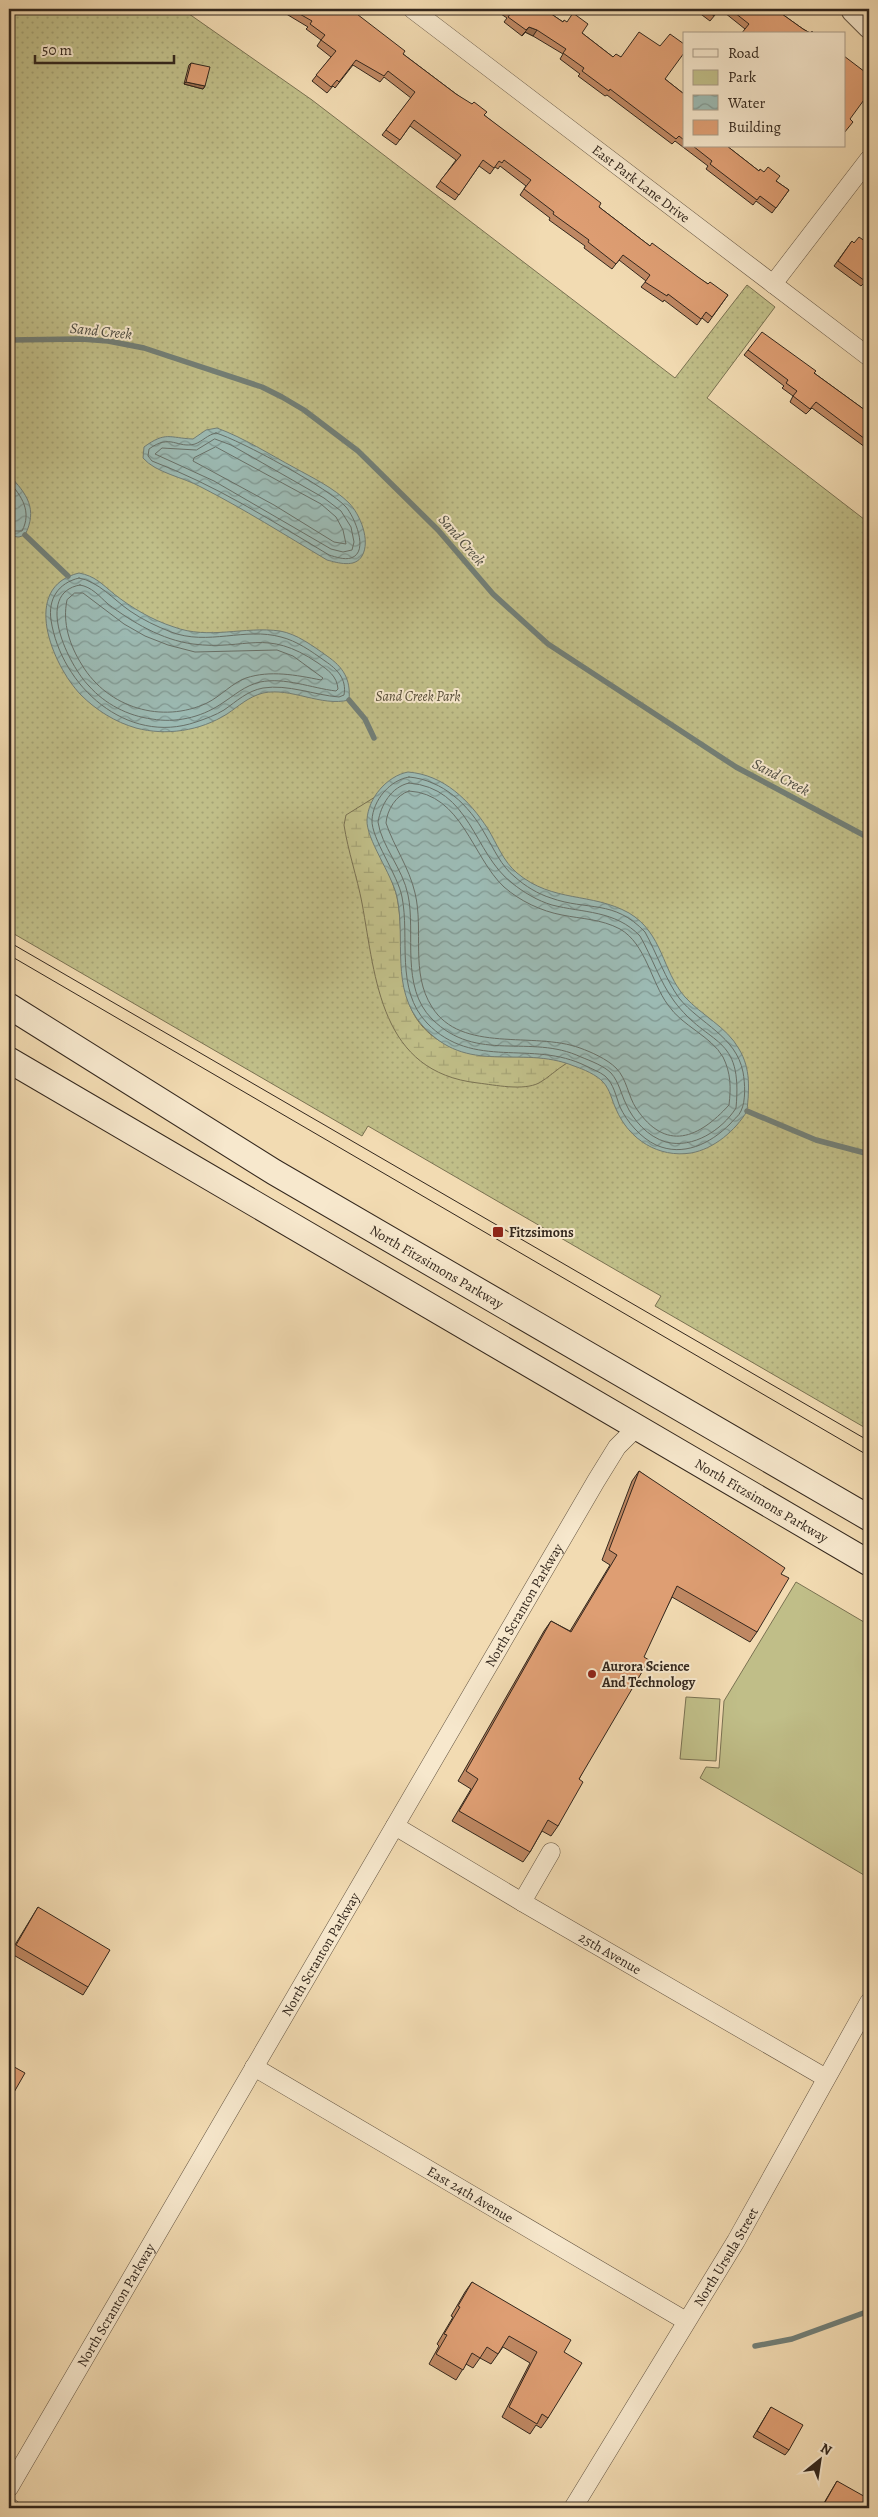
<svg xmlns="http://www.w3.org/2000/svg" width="878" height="2517" viewBox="0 0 878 2517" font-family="Alegreya,serif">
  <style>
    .green { fill: url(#green-dots); stroke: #7a7252 }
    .wetland { fill: url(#wetland-marsh); stroke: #7a7252 }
    .pitch { fill: #c0be88; stroke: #7a7252 }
    .water { fill: url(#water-waves); stroke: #727f77 }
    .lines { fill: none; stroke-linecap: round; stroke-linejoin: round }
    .shore { stroke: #687068; stroke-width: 1 }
    .stream { stroke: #727f77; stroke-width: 5.5 }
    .minor-casing { stroke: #635442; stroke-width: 19 }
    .tertiary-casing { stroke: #635442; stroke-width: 24 }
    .secondary-casing { stroke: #33271d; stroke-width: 27 }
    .minor { stroke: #f7e8cd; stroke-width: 18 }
    .tertiary { stroke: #f7e8cd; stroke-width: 22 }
    .secondary { stroke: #f7e8cd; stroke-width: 25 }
    .tram { stroke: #33271d; stroke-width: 1 }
    .wall { fill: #bf8863; stroke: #33271d }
    .shaded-wall { fill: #9b6f50; stroke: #33271d }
    .building { fill: #de9e73; stroke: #33271d }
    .poi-dot { fill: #8f2418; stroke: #f7e8cd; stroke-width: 2 }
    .labels { text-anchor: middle; stroke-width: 4; stroke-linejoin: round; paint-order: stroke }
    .street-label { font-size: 14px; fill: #33271d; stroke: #f7e8cd }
    .park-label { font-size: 14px; font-style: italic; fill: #564d38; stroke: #f7e8cd }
    .poi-label { font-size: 14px; font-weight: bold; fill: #33271d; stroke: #f7e8cd; text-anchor: start }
    .water-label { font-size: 15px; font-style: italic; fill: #4d4c42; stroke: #f7e8cd }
  </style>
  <defs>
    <pattern id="green-dots" width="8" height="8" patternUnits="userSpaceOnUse" patternTransform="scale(1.25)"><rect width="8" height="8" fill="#c0be88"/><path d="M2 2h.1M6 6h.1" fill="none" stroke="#a5a375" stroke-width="1.8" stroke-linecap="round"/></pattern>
    <pattern id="wetland-marsh" width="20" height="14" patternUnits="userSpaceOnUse" patternTransform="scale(1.25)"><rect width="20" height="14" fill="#c0be88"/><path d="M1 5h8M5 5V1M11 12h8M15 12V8" fill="none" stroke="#a5a375"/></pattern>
    <pattern id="water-waves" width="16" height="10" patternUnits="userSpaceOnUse" patternTransform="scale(1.25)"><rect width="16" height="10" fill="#9cbab3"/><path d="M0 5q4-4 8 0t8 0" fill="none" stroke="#809791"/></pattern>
  </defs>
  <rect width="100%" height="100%" fill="#f2dbb2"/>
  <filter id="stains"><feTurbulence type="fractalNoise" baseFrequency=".004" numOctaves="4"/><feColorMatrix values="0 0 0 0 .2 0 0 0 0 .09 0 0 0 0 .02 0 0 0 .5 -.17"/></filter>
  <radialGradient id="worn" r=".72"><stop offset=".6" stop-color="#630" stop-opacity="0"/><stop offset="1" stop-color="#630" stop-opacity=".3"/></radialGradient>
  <path class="green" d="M9,9H182L312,100L675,378L747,285L775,307L707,398L869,523V1430L655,1306L661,1296L640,1284L368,1126L362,1136L9,931Z"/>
  <path class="wetland" d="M375,797L371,806C376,827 380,848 387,869C390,878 395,887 397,897C408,951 385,1020 454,1048C493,1064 530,1050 567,1063C557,1069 548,1078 539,1083C523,1091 495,1085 478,1083C380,1072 376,980 362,903C357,877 348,851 344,825L346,815Z"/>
  <g class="pitch">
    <path d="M796,1582L869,1625V1878L700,1778L706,1767L719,1768L724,1701Z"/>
    <path d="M686,1697L720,1699L716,1761L680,1759Z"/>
  </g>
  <g class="water">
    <path d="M217,428C244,438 269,454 295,468C313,478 334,488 349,503C360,514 371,541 362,556C355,568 338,563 327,560C285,535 244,509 201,487C183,477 156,473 143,458L144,447C166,431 169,438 193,439L206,430Z"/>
    <path d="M9,475C27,494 38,509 25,535L19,537L9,536Z"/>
    <path d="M79,573C95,576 102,584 114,594C132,608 152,620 174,627C209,640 244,626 280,631C297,634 313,646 327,656C343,667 351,679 349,700C321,707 291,687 263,693C248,697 239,706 227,714C200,731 166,736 136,728C115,722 96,710 81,695C52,665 20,587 79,573Z"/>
    <path d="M408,772C444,775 469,800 488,829C497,844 503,861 517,873C553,903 591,892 629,913C663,933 662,971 685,997C701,1015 727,1027 739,1049C751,1069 749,1089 747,1111C736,1130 714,1149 691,1153C659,1158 629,1140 616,1109C612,1101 610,1089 603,1082C597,1075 583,1069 574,1066C520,1044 467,1077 422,1025C390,989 406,939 397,897C392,874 366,839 367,820C368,798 387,776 408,772Z"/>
  </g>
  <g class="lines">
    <g class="shore">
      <path d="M216,433C240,440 330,489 346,507C354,516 370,552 351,558C344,560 336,557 329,555C271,520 215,485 152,461L148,456L149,449C171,433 177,449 195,444C203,441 207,435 216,433Z"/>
      <path d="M215,439L231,445L324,498L341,511L351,527L354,542L352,550L343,552L331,549L214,481L155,454L162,448L196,450Z"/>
      <path d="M216,447L321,504L336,517L343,530L346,544L334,542L274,505L193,461L194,458Z"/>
      <path d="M9,482C22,496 32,512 22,531H9"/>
      <path d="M79,578C98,581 114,600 130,611C143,620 156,626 171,632C208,646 245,627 281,637C297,641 311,651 325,661C337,669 347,679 344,695L339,697C314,695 288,684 263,688C247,691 237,701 224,710C216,715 205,719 196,722C127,746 61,686 51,620C48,599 58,583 79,578Z"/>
      <path d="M80,585C92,587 99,596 108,604C132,622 162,640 193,644C247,651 265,627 318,663C328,670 337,676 338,689L336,691C311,688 285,677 260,682C244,686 235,695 221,704C200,718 175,723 152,719C128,716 105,704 89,686C69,666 33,593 80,585Z"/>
      <path d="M75,593H83L124,624L145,636L168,645L195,652L277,650L293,656L323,678L321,680C296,675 270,670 246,678C232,683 221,696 207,703C162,724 108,708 82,665C70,646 62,623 67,600Z"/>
      <path d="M409,777C443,780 469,805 485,834C494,849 501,866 515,877C525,886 538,894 551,898C587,911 614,899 645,932C656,952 666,980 679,998C700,1024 736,1036 743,1072C745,1083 746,1101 741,1111C739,1116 733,1120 730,1124C710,1144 683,1157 656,1145C641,1138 627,1122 620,1107C616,1097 614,1084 605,1076C600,1072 592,1069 586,1066C532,1039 473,1071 427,1023C395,990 410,937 402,897C398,875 371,838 372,820C373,800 390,780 409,777Z"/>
      <path d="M409,783C471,788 473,853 512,883C523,892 538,901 552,905C583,913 615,910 640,936C652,957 660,982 674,1001C709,1048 743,1033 736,1108C722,1130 693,1149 666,1142C648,1137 633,1120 626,1104C621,1094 619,1082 611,1073C604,1066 591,1061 581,1057C530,1033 477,1064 432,1019C400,987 416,933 408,895C403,869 381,845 378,822C381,805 391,787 409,783Z"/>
      <path d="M409,791C462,794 472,857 504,887C520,901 541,911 562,915C582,919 601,919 620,929C646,944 651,982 668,1005C682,1026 711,1036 723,1057C731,1073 731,1088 729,1105C699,1138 666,1153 636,1108C628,1096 627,1079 616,1068C607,1059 591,1052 580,1048C534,1031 461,1054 432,1007C410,973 424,930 415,893C409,867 394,847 386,823C387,810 396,795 409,791Z"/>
    </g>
    <g class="stream">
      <path d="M9,340L81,339L108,341L144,348L262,387L282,397L304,410L358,451L438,530L493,594L548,644L736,767L869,838"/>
      <path d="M25,535L68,576"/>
      <path d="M349,700L365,719L374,738"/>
      <path d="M747,1111L816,1140L869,1154"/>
      <path d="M755,2346L792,2339L869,2311"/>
    </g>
    <g class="minor-casing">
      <g id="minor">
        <path id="s1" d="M412,9L869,357"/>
        <path d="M773,284L869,159"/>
        <path id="s2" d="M395,1826L522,1902L826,2078"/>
        <path d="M522,1902L551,1852"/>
        <path id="s3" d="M254,2067L686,2321"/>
        <path id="s4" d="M9,2488L596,1481L617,1447L637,1427"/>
        <path d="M9,2507L11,2508"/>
        <path id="s5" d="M573,2508L736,2241L869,2002"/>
      </g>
    </g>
    <g class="tertiary-casing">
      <path id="tertiary" d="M853,11L869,27"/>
    </g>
    <g class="secondary-casing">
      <g id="secondary">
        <path id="s6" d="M9,1006L274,1172L869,1518"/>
        <path id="s7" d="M9,1060L869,1563"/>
      </g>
    </g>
    <use href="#minor" class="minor"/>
    <use href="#tertiary" class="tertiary"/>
    <use href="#secondary" class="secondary"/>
    <g class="tram">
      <path d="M9,942L869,1441"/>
      <path d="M9,955L869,1456"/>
    </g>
  </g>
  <g class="wall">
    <path d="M278,9H344L403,54L484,115L599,207L650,246L708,284L728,295L708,323L702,318L697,325L664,300L663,302L641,287L646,281L619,260L612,269L584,248L585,246L549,220L550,218L520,195L526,186L500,166L498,169L495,167L490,174L479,166L455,200L436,187L456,160L410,126L396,145L382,135L411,98L384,77L380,82L353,65L335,88L333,86L327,93L312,81L331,57L317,46L321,40L306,29L308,27Z"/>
    <path d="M502,9H544L563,22L582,33L613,57H621L665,79L684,94V146H727L759,171L776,181L789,190L772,213L756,201L753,205L706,169L708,166L675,141L672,144L607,95L605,96L578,76L580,74L560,59L563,54L533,36L525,32L522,36L504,22L507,18L501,14L504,10Z"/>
    <path d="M694,9H775L803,29L810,33L815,34L745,29L720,9L710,21Z"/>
    <path d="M191,63L205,86L203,89L184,84L189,65Z"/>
    <path d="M852,241L854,243L869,244V288L864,283L861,286L834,266Z"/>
    <path d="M748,350L814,373L869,413V450L812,408L806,414L790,402L793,396L782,388L784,386L744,355Z"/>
    <path d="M639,1471L781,1574L757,1632L750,1642L672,1597L579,1779L558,1826L551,1836L542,1831L530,1852L523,1862L452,1821L471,1789L458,1781L544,1631L551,1621L570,1631L610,1565L602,1560L632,1481Z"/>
    <path d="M38,1907L88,1987L83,1995L10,1953Z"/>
    <path d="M472,2282L564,2352L548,2418L541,2428L536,2425L530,2434L502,2417L530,2363L503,2347L491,2364L480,2358L473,2368L466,2364L456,2380L429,2364L439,2346L437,2344L453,2317L451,2316L465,2292Z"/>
    <path d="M771,2407L789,2450L785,2455L753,2437Z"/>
    <path d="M837,2481L866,2508H821Z"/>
  </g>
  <g class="shaded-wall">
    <path d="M529,27L537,30L533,36L525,32L522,36Z"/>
    <path d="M186,82L205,86L203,89L184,84Z"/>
  </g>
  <g class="building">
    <path d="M291,9H344L351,13L353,11L405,51L403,54L456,94L472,104L474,102L487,112L484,115L601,203L599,207L650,246L652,243L698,277L708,284L710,282L728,295L712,317L706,312L701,319L668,294L667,296L645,282L650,275L623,255L616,264L588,242L589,240L553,214L554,212L524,189L531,180L504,160L502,163L499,161L494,168L483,160L459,195L440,181L461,155L414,120L400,140L386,130L415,92L388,71L384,76L356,60L339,82L337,80L331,87L316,75L336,51L321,40L325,35L310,24L312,21Z"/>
    <path d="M505,9H544L563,22L564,20L567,22L573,13L588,24L582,33L613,57L616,54L621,57L639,32L660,46L670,34L684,44V53L665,79L684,94V140L679,136L676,139L610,89L609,91L582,71L584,68L563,53L566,49L537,30L529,27L526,30L508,17L511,13Z"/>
    <path d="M705,9H719L714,16Z"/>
    <path d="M730,9H775L803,29L810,33L812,31L815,34H741L749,24Z"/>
    <path d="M844,56L869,75L866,79L869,82V93L850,119L853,122L844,133Z"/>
    <path d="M191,63L210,67L205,86L186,82Z"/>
    <path d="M693,146H727L759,171L760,169L764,172L768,167L780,176L776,181L789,190L776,208L760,196L757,200L710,164L712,161Z"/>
    <path d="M859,237L869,244V280L867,278L865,281L838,261L852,241L854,243Z"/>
    <path d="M762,332L816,371L814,373L869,413V442L816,402L810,409L793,396L797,391L786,383L788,380L748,350Z"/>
    <path d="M639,1471L785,1568L781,1574L789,1578L757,1632L677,1586L644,1657L649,1660L579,1779L583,1782L558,1826L548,1820L530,1852L459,1811L478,1779L466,1771L551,1621L571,1632L617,1555L609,1550Z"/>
    <path d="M38,1907L110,1950L88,1987L16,1945Z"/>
    <path d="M9,2064L25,2073L9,2101Z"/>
    <path d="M472,2282L571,2340L564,2352L582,2363L548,2418L542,2414L537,2424L509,2407L537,2352L509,2336L498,2354L487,2347L480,2358L472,2353L463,2370L436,2354L447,2335L444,2334L460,2307L458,2306Z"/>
    <path d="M771,2407L803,2425L789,2450L757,2431Z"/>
    <path d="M837,2481L869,2499V2502L866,2508H831L824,2504Z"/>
  </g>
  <g class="poi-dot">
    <rect x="492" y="1226" width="12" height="12" rx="2.5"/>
    <circle cx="592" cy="1674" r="5"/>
  </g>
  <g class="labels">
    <g class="street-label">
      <text dy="5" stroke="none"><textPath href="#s1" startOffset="288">East Park Lane Drive</textPath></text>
      <text dy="5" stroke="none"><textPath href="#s6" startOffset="501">North Fitzsimons Parkway</textPath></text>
      <text dy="5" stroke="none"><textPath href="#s7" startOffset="872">North Fitzsimons Parkway</textPath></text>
      <text dy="5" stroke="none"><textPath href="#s4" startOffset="1022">North Scranton Parkway</textPath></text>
      <text dy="5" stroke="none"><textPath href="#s2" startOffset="250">25th Avenue</textPath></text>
      <text dy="5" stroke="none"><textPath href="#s4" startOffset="618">North Scranton Parkway</textPath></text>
      <text dy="5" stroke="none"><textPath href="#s3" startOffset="251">East 24th Avenue</textPath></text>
      <text dy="5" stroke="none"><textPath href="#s5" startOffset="294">North Ursula Street</textPath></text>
      <text dy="5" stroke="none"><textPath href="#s4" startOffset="212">North Scranton Parkway</textPath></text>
    </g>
    <g class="park-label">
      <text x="418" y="701">Sand Creek Park</text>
    </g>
    <g class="poi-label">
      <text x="509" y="1237">Fitzsimons</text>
      <text x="602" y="1671">Aurora Science<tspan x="602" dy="16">And Technology</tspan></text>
    </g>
    <g class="water-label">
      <text transform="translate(101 331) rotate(6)" y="5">Sand Creek</text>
      <text transform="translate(462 540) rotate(49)" y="5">Sand Creek</text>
      <text transform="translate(781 777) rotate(28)" y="5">Sand Creek</text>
    </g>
  </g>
  <rect width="878" height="2517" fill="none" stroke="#f2dbb2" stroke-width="30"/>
  <rect x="10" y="10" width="858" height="2497" fill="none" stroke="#33271d" stroke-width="2.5"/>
  <rect x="15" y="15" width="848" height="2487" fill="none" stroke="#33271d"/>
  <rect x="683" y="32" width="162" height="115" fill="#f7e8cd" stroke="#a99b87"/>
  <rect x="693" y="49" width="25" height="8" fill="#f7e8cd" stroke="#a99b87"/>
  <text x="728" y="58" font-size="15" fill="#33271d">Road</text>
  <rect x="693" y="70" width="25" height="15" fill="#c0be88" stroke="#a99b87"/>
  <text x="728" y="82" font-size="15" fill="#33271d">Park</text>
  <rect x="693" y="95" width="25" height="15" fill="url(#water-waves)" stroke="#a99b87"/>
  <text x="728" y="108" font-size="15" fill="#33271d">Water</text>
  <rect x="693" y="120" width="25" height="15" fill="#de9e73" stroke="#a99b87"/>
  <text x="728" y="132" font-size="15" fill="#33271d">Building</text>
  <g transform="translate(820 2460) rotate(30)" stroke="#f7e8cd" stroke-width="4" paint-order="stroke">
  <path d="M0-4L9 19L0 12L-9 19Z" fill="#33271d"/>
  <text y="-8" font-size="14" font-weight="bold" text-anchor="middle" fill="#33271d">N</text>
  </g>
  <path d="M35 55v8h139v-8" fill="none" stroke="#33271d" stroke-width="2.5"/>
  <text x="42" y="55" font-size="15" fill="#33271d" stroke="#f7e8cd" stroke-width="4" paint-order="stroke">50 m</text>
  <rect width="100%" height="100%" filter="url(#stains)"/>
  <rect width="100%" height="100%" fill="url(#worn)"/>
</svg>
